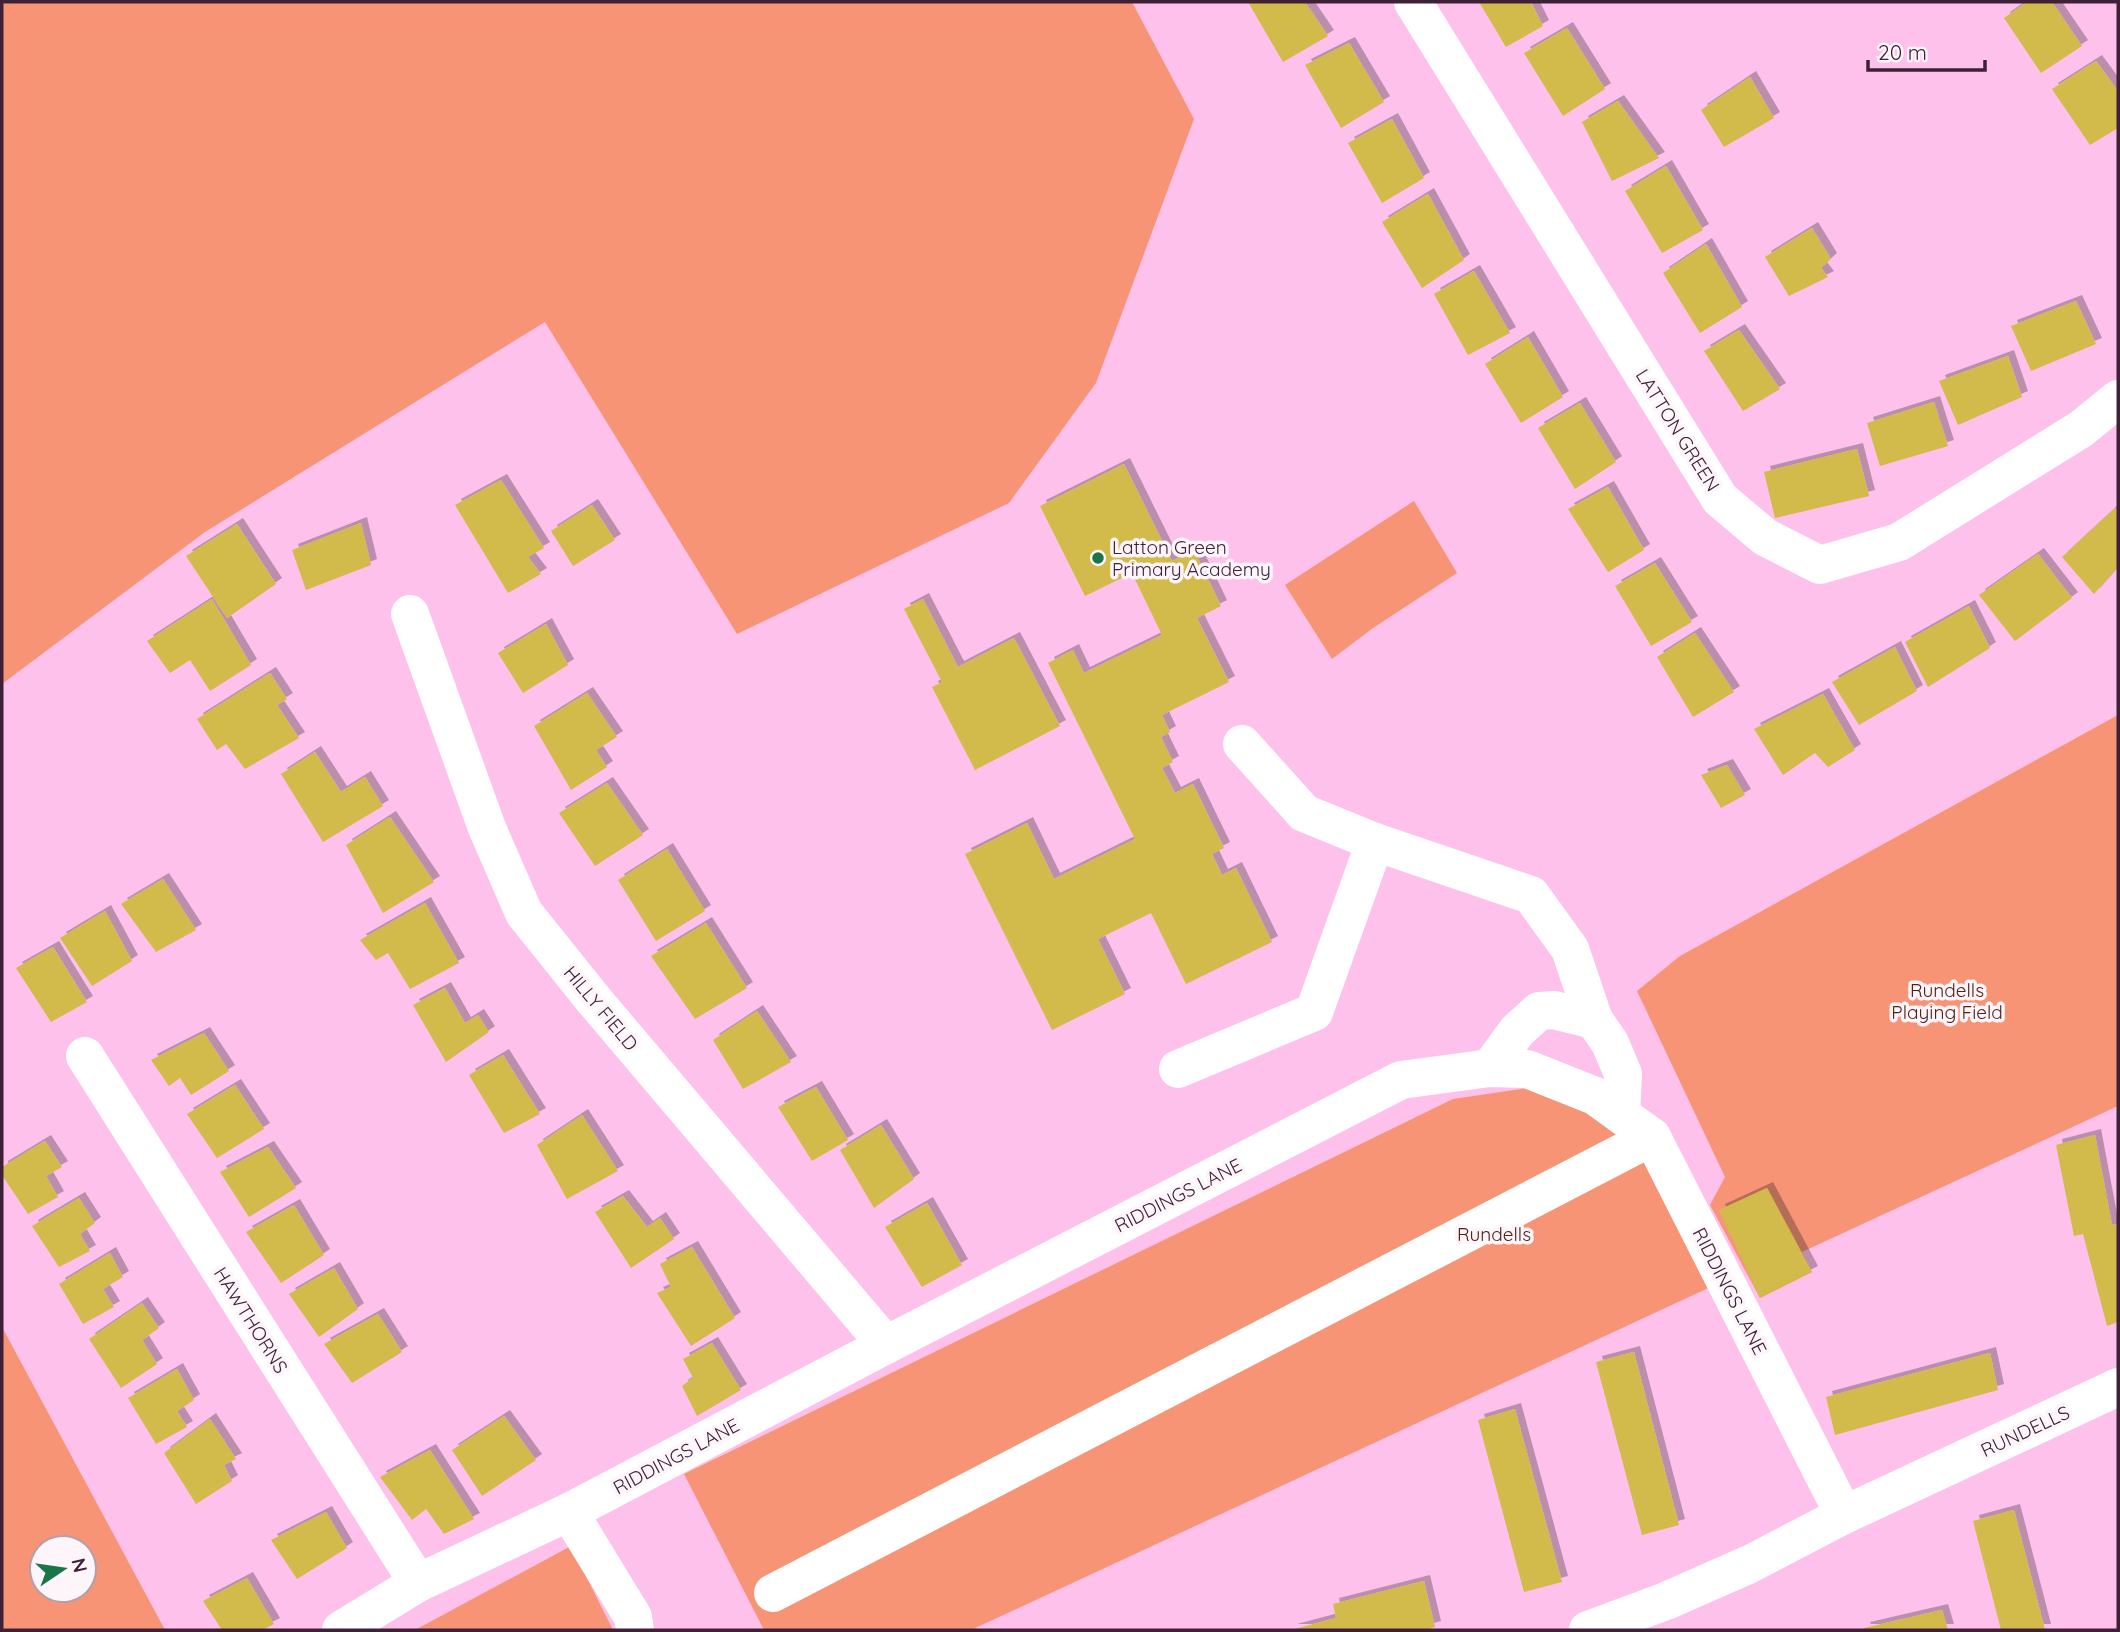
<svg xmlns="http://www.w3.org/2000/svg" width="2120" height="1632" viewBox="0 0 2120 1632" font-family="Quicksand,sans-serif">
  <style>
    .green { fill: #f89476; fill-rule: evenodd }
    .building { fill: #d2ba4b; filter: url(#shadow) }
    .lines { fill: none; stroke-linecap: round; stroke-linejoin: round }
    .minor { stroke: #fff; stroke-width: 38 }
    .poi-dot { fill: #1a7549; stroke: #fdf5fa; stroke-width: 2.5 }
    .labels { text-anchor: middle; stroke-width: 7; stroke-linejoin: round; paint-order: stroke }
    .street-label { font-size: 19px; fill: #3e2136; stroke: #fdf5fa }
    .poi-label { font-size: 19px; fill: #3e2136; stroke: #fdf5fa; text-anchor: start }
    .park-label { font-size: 19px; fill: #532213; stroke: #fdf5fa }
  </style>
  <defs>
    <filter id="shadow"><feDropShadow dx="6" dy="-6" stdDeviation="0" flood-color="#0004"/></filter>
  </defs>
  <rect width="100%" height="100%" fill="#fdc1eb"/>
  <g class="green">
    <path d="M2,2H1132L1194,119L1096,383L1009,503L737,634L545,322L205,532L2,684Z"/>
    <path d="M1414,501L1457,573L1373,628L1332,659L1285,585Z"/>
    <path d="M2118,715V1106L1802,1252L1812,1272L1760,1298L1710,1205L1725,1177L1637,991L1680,956Z"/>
    <path d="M1541,1086L1644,1144L1717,1284L971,1630H764L684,1474L1453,1099Z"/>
    <path d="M2,1327L165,1630H2ZM84,1548V1590H42V1548Z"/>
    <path d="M571,1546L613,1630H415Z"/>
  </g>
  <g class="building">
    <path d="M1248,2H1305L1328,36L1283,62Z"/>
    <path d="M1479,2H1531L1543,26L1506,47Z"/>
    <path d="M2027,2H2052L2082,46L2041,73L2004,18Z"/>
    <path d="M1567,28L1605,89L1563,116L1524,53Z"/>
    <path d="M1349,43L1384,102L1341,128L1305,65Z"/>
    <path d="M2096,61L2118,91V128L2090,145L2052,89Z"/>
    <path d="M1750,77L1774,118L1724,147L1701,110Z"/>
    <path d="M1618,101L1659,158L1612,181L1582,122Z"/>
    <path d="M1392,119L1424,178L1382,203L1348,143Z"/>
    <path d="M1666,166L1703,230L1662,253L1625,191Z"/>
    <path d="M1428,194L1464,260L1422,288L1382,222Z"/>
    <path d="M1812,228L1831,259L1821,268L1828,277L1789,296L1765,257Z"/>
    <path d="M1706,244L1742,307L1700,333L1663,273Z"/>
    <path d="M1474,271L1510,333L1468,355L1434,294Z"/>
    <path d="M2076,301L2096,344L2031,371L2011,326Z"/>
    <path d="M1739,330L1780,389L1743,411L1704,351Z"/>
    <path d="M1528,337L1563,397L1521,423L1485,364Z"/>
    <path d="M2008,356L2022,397L1958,425L1939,381Z"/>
    <path d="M1934,402L1948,446L1880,466L1867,423Z"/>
    <path d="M1580,403L1616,462L1575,489L1538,428Z"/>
    <path d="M1857,449L1869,496L1775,518L1764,472Z"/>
    <path d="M1124,464L1172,561L1194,550L1221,606L1197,618L1229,682L1162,715L1170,732L1161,737L1173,762L1162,768L1175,793L1193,784L1224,848L1212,854L1222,875L1236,868L1272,942L1186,984L1151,913L1098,939L1125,994L1052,1030L965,854L1027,823L1054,879L1135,839L1048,663L1073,650L1084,673L1162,635L1132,573L1085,596L1040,506Z"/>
    <path d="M501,480L544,548L528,557L541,574L508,593L455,505Z"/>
    <path d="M1608,487L1644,550L1608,572L1568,509Z"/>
    <path d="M592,505L615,540L573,566L551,531Z"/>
    <path d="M2115,508L2118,512V567L2094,594L2062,557Z"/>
    <path d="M361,523L371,565L306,590L292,550Z"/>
    <path d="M237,524L276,584L227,618L186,556Z"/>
    <path d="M2038,554L2072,598L2015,641L1979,595Z"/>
    <path d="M1655,563L1692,622L1651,646L1615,586Z"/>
    <path d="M212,599L251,665L210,691L190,660L170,673L147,641Z"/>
    <path d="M923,599L958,667L1014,638L1060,726L975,770L932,687L942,682L904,609Z"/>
    <path d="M1969,606L1990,648L1928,687L1905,642Z"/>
    <path d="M546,624L568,665L523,693L498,653Z"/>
    <path d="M1695,633L1734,692L1693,717L1657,657Z"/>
    <path d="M1895,647L1917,691L1859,725L1832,682Z"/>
    <path d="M270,673L287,699L277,705L299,738L245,769L226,744L217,750L197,719Z"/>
    <path d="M587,693L617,737L596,750L607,767L571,790L534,726Z"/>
    <path d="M1823,694L1855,750L1828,767L1815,753L1783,775L1754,729Z"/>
    <path d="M315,752L341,792L365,777L383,806L323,842L281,774Z"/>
    <path d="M1727,765L1745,795L1721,808L1701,775Z"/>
    <path d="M607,783L643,835L595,866L559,813Z"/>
    <path d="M390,817L434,882L383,913L346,845Z"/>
    <path d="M667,849L705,911L656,941L618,880Z"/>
    <path d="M163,879L196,930L156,952L121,904Z"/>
    <path d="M425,903L459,963L410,989L388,953L376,960L360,940Z"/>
    <path d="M105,911L132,961L92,986L60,938Z"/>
    <path d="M706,923L747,988L695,1019L651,956Z"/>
    <path d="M53,947L87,1002L51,1022L16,968Z"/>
    <path d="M445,988L465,1023L478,1015L489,1032L446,1062L413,1005Z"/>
    <path d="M757,1011L791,1062L743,1089L713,1040Z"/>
    <path d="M204,1033L229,1071L191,1095L180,1078L169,1086L151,1060Z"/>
    <path d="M503,1055L540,1114L504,1133L469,1075Z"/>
    <path d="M235,1085L264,1129L217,1158L187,1114Z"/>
    <path d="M816,1087L848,1140L812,1161L778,1107Z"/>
    <path d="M582,1115L618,1171L567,1199L537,1145Z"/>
    <path d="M881,1125L914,1179L874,1208L840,1150Z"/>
    <path d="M2095,1135L2112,1225L2118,1224V1322L2107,1326L2083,1234L2074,1236L2056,1145Z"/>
    <path d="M45,1141L62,1167L46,1176L58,1197L28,1214L2,1175V1167Z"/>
    <path d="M268,1147L296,1188L249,1217L220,1172Z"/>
    <path d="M1767,1188L1812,1272L1760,1298L1719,1210Z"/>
    <path d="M623,1196L647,1227L660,1218L674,1239L631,1268L595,1212Z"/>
    <path d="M79,1198L95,1223L80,1234L90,1251L59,1267L32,1226Z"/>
    <path d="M927,1203L962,1265L922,1287L885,1227Z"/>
    <path d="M294,1205L324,1255L281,1283L246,1232Z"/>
    <path d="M692,1247L735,1318L691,1346L657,1293L671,1287L660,1264Z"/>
    <path d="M110,1253L123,1277L103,1289L114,1307L83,1324L59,1284Z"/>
    <path d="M334,1268L358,1309L319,1337L289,1294Z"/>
    <path d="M142,1303L159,1328L142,1340L157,1364L121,1388L89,1339Z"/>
    <path d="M378,1314L402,1352L352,1383L324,1344Z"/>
    <path d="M712,1343L741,1390L697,1416L682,1386L693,1378L683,1359Z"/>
    <path d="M1634,1352L1679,1525L1642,1535L1596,1362Z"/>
    <path d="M1990,1353L1998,1390L1835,1435L1826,1397Z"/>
    <path d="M177,1369L194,1400L177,1411L187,1427L156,1444L128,1398Z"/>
    <path d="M1515,1409L1562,1582L1524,1592L1478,1420Z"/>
    <path d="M504,1416L536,1460L482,1496L452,1450Z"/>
    <path d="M210,1419L236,1459L224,1465L232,1481L196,1504L164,1453Z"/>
    <path d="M430,1450L474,1519L444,1534L426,1509L412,1520L380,1477Z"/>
    <path d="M2014,1510L2045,1630H2001L1973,1521Z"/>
    <path d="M326,1512L347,1548L297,1579L271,1540Z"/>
    <path d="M247,1578L274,1624L262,1630H222L203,1601Z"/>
    <path d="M1424,1581L1435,1627L1424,1630H1291L1336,1618L1333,1604Z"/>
    <path d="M1942,1610L1948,1630H1865L1864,1628Z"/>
  </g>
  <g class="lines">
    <g class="minor">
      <path d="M1413,2L1720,499L1765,537L1820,565L1899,542L2081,429L2118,399"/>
      <path d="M410,614L487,828L524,913L593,999L886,1345"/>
      <path d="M1242,744L1304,813L1375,842L1531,895L1570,949L1594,1020"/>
      <path d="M85,1056L418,1583"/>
      <path d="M1490,1068L1517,1031L1539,1011L1554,1010L1594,1020L1610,1043L1623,1074L1621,1115"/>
      <path d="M1178,1069L1314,1012L1375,842"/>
      <path d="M569,1512L633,1617L635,1630"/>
      <path d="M773,1593L1652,1137"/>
      <path d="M341,1630L418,1583L569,1512L886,1345L1401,1080L1490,1068L1527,1069L1595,1096L1652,1137L1844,1515"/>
      <path d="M1588,1630L1666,1601L1750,1564L1844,1515L2118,1387"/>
    </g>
  </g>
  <circle class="poi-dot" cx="1098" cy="558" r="7"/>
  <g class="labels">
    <g class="street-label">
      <text transform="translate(1678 430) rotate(58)" y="7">LATTON GREEN</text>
      <text transform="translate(601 1008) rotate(50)" y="7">HILLY FIELD</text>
      <text transform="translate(1178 1195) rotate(-27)" y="7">RIDDINGS LANE</text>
      <text transform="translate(1730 1291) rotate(63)" y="7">RIDDINGS LANE</text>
      <text transform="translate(251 1320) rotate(58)" y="7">HAWTHORNS</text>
      <text transform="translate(2025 1431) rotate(-25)" y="7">RUNDELLS</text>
      <text transform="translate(676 1456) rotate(-28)" y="7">RIDDINGS LANE</text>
    </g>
    <g class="poi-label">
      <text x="1112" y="554">Latton Green<tspan x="1112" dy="22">Primary Academy</tspan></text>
    </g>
    <g class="park-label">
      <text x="1947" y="997">Rundells<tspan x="1947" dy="22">Playing Field</tspan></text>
      <text x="1494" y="1241">Rundells</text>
    </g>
  </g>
  <rect width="2120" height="1632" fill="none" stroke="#3e2136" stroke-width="7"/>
  <g transform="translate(63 1569) rotate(77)"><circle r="33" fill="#fdf5fa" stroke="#b1a0ac" stroke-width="2"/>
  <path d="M0-5L12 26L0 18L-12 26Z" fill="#1a7549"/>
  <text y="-10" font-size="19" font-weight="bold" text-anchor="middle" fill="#3e2136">N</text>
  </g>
  <path d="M1868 60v10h117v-10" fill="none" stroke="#3e2136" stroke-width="3.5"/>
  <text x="1878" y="60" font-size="21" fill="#3e2136" stroke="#fdf5fa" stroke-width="5" paint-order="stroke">20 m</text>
</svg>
